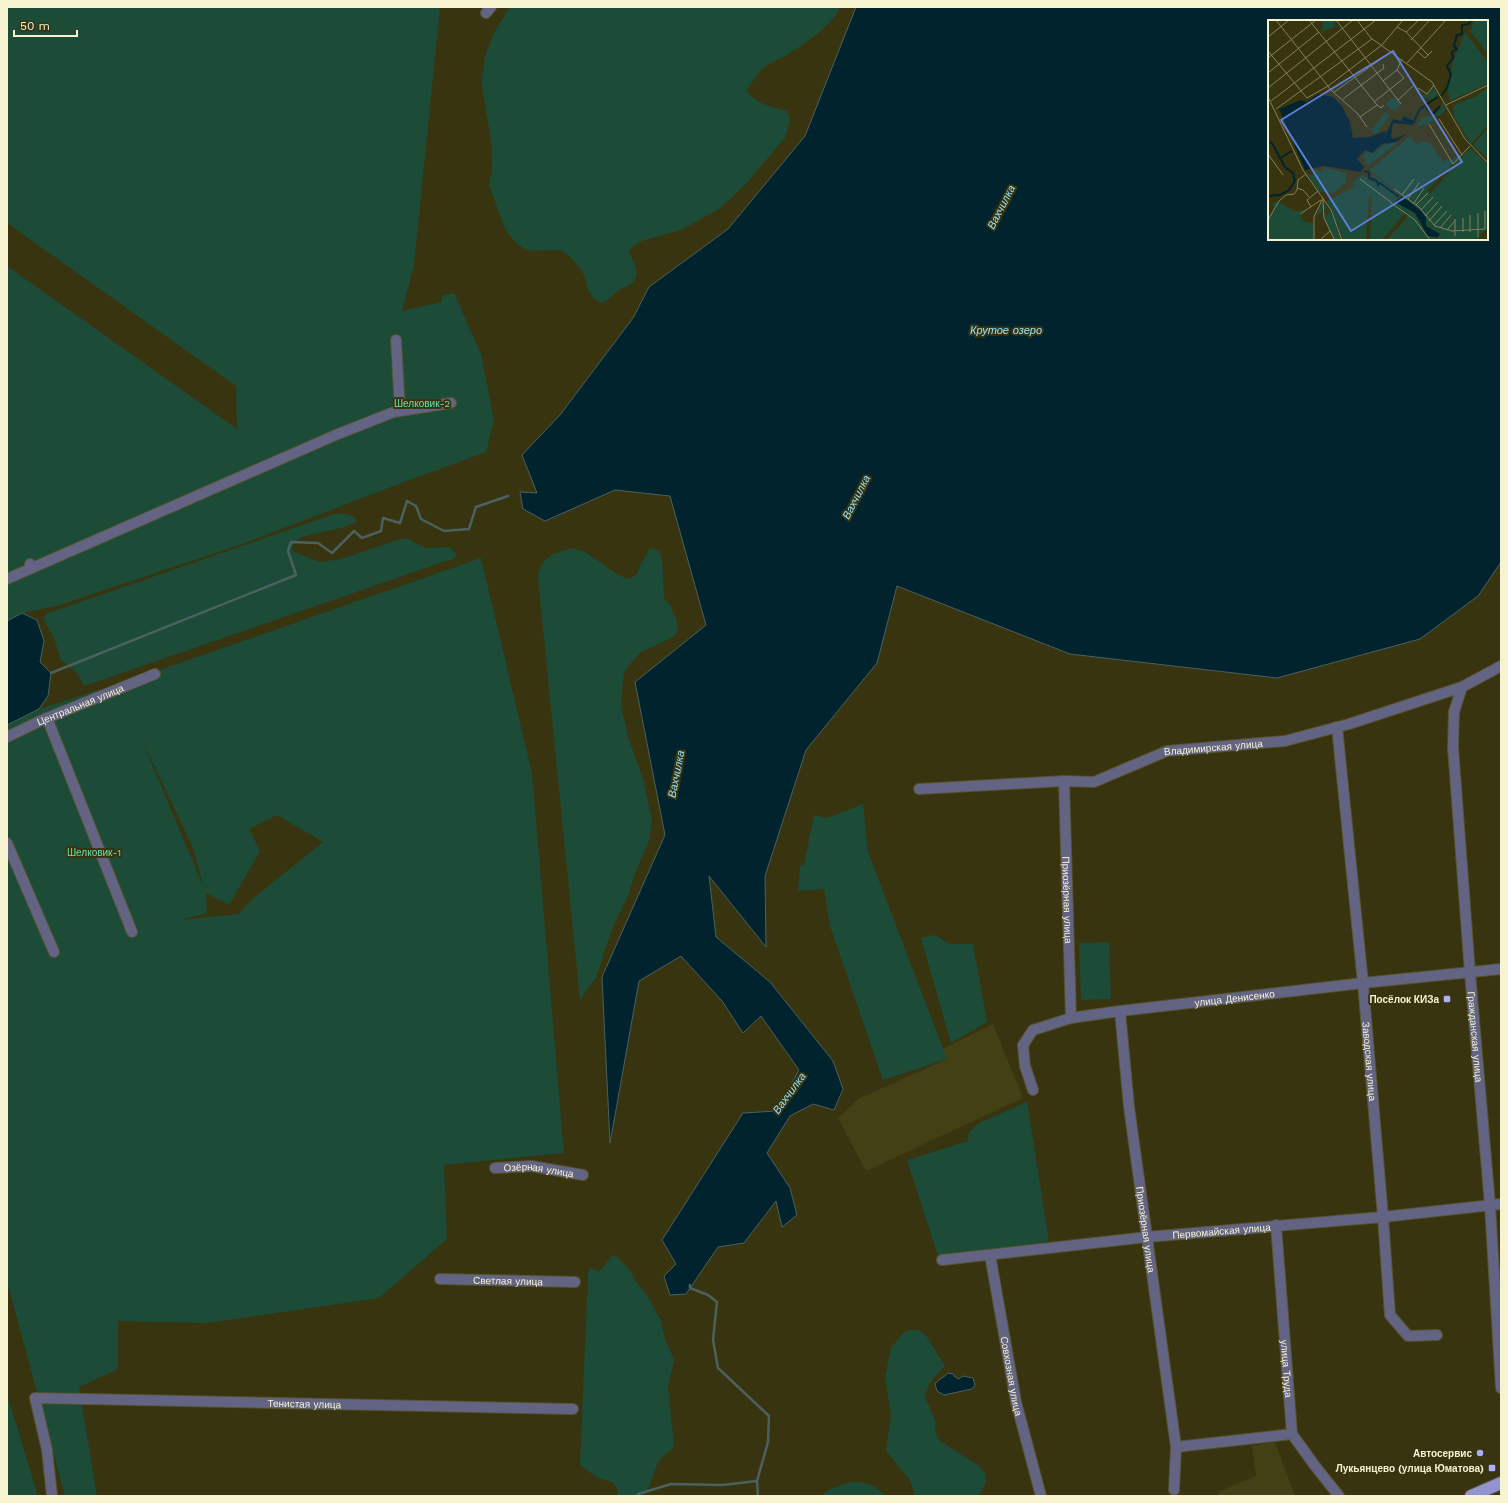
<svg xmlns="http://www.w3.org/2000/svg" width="1508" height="1503" viewBox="0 0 1508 1503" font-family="'Work Sans',sans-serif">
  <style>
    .built { fill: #444016 }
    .green { fill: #1c4b38; fill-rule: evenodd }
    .water { fill: #01232d; stroke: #4a615e; fill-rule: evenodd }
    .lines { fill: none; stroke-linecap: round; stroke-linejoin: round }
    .stream { stroke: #4a615e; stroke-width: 2.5 }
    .minor-casing { stroke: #56532f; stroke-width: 12 }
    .major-casing { stroke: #56532f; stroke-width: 14 }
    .minor { stroke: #636483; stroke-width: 10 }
    .major { stroke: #9393d1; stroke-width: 12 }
    .poi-dot { fill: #aeaefb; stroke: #383410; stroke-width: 1.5 }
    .labels { text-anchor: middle; stroke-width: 4; stroke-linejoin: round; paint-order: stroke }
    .park-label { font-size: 10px; fill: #64e3ae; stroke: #383410 }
    .street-label { font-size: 10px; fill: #f5f3d0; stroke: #383410 }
    .poi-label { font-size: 10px; font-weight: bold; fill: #f5f3d0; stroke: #383410; text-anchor: end }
    .water-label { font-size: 11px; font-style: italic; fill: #96e0fc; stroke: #383410 }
    .inset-river { fill: none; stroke: #01232d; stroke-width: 2 }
    .inset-road { fill: none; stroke: #84805d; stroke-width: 1 }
    .view { fill: #5e80d6; fill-opacity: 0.15; stroke: #5e80d6; stroke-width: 2 }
    .inset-edge { fill: none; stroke: #f5f3d0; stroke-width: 2 }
  </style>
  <rect width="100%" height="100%" fill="#383410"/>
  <g class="built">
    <path d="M993,1024L1023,1098L866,1171L838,1118L858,1099L947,1059L943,1049Z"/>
    <path d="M1275,1442L1295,1496H1220L1218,1492L1256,1476L1252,1446Z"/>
  </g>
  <g class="green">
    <path d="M7,7H440L414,265L402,311L442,302V296L454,293L481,354L494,421L486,452L404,482L242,544L57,606L22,613L7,621V266L237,429L236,386L7,223Z"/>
    <path d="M510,7H840C833,25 807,42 790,53C783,58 773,61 766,66C757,73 752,82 747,91C756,104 772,107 787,111L790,120L785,138L742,188L719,209L681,230L641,241L634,245L629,252C634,263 642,274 631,284C627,287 623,287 619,290C612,295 611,299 602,303L594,299L588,290L585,277L581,269L568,255L559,250L531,251L523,248L515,242L505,229L489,185L492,168L491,140L482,86V77L485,57L488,48L495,31Z"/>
    <path d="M334,514C344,514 353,512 357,522L341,528L308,535L298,539L292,548L294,552L320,562L341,559L400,539H409L425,548L450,547L456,554L455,558L84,686L78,674L61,660L54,638L45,622L44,618L46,614Z"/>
    <path d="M572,548C595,552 608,574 630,579L637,574L640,566L650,548L659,551L662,559L664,598L670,605L677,621L678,630L673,637L665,641L641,652L629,665L624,673L621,700L622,710L628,737L643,779L652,820L650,838L636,871L628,896L613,927L604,952L602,961L596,977L580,1000L538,578C541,556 553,554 572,548Z"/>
    <path d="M481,558L532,773L564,1153L444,1165L447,1239L379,1298L208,1323L118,1321V1369L79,1387L97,1496H65L7,1281V725L39,709L154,672ZM142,740L193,848L204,888ZM277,815L323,842L250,901L239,914L180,920L207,913L206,893L229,905L260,851L249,829Z"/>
    <path d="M863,804L868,852L947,1059L883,1080L830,926L824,889L798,891L800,866L804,864L814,815L827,818Z"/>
    <path d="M935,935L950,944H973L987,1022L951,1043L921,938Z"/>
    <path d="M1109,942L1111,999L1081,1000L1079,943Z"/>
    <path d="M1027,1102L1049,1241L995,1252L938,1256L907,1160L968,1141L969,1132L979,1123Z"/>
    <path d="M613,1255L617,1257L629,1269L637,1283L647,1295L661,1321L665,1339L674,1360L668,1387L674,1445C671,1452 663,1454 659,1461C653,1472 651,1485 644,1496H617L618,1492L614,1483L596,1477L580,1465L588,1272L591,1268L598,1271C605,1268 607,1260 613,1255Z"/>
    <path d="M909,1330H918L925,1334L945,1366L933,1378L924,1395L936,1422L935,1432L940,1441L979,1466L985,1473L986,1482L979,1496H915L910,1480L886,1451L891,1415L885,1377L891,1348L902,1334Z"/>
    <path d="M7,1394L38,1496H7Z"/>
    <path d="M854,1482C865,1482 877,1486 885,1496H821C830,1488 842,1484 854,1482Z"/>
  </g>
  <g class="water">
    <path d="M856,7H1501V562L1478,596L1420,639L1277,678L1070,654L897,586L877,663L806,750L765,876L766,947L709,876L716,937L770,982L833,1061L843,1089L834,1110L813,1104L790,1116L767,1153L790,1188L797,1215L782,1227L776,1201L744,1243L718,1247L686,1294L670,1295L664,1276L676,1264L662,1240L743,1113L777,1111L799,1070L761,1016L743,1033L722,1001L681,956L639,981L610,1143L602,977L665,835L635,682L706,625L670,496L615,490L545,521L523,509L520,492L537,493L522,455L560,415L633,318L649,287L728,229L805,136ZM1269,21H1487V239H1269Z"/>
    <path d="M22,613L37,620L44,641L40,662L51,673L48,696L39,709L7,725V621Z"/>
    <path d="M948,1373L953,1374L955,1377L959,1379L963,1376L973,1378L975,1385L972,1389L944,1395L937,1391L935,1384C938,1379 944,1378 948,1373Z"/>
  </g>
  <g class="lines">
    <g class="stream">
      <path d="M51,673L296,575L288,551L291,542L318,543L332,553L354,531L362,538L381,531L383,518L400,523L407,501L416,506L421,519L444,531L469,529L476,507L508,496"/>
      <path d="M690,1285V1288L708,1295L717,1302L713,1340L718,1368L769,1416L768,1442L757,1481L758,1496"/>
      <path d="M637,1496L638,1494L671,1484L722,1485L757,1481"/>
    </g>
    <g class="minor-casing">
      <g id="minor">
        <path d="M486,13L491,7"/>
        <path d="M396,340L400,411"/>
        <path d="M32,568L338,434L394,412L451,403"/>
        <path d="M7,579L32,568L30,564"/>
        <path id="s1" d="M1462,687L1454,712L1453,747L1470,973L1490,1205L1501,1388"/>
        <path d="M47,718L132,932"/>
        <path id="s2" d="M1337,727L1363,983L1383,1217L1390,1315L1408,1336L1437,1335"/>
        <path id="s3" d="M7,737L40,721L155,674"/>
        <path id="s4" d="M1064,781L1071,1018"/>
        <path id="s5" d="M919,789L1064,781L1094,782L1167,751L1285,741L1349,724L1462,687L1501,666"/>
        <path d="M7,843L54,952"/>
        <path id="s6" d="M1120,1011L1129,1107L1176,1447L1292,1434"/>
        <path id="s7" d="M1033,1090L1025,1066L1023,1045L1033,1030L1071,1018L1120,1011L1363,983L1501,969"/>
        <path id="s8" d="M495,1168L531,1166L583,1175"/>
        <path id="s9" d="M1276,1225L1292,1434L1315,1466L1339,1496"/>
        <path id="s10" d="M990,1255L1016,1402L1041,1496"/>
        <path id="s11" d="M942,1260L1147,1237L1383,1217L1501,1204"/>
        <path id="s12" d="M440,1279L575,1282"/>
        <path d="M1174,1490L1176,1447"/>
        <path id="s13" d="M52,1496L47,1450L35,1398L573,1409"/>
      </g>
    </g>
    <g class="major-casing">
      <path id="major" d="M1471,1496L1501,1483"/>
    </g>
    <use href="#minor" class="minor"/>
    <use href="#major" class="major"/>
  </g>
  <g class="poi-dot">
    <rect x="1443" y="995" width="8" height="8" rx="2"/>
    <circle cx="1480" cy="1453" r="4"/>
    <rect x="1488" y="1464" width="8" height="8" rx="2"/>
  </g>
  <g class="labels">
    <g class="park-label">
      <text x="422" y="407">Шелковик-2</text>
      <text x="94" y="856">Шелковик-1</text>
    </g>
    <g class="street-label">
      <text dy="4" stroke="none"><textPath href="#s3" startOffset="80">Центральная улица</textPath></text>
      <text dy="4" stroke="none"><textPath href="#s5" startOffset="301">Владимирская улица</textPath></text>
      <text dy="4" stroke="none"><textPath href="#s4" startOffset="119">Приозёрная улица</textPath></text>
      <text dy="4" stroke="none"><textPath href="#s7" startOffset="269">улица Денисенко</textPath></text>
      <text dy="4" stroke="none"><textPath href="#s1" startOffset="352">Гражданская улица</textPath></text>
      <text dy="4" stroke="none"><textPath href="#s2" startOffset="336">Заводская улица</textPath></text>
      <text dy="4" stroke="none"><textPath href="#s8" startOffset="44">Озёрная улица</textPath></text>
      <text dy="4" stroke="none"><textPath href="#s6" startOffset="220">Приозёрная улица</textPath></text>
      <text dy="4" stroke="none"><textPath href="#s11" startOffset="281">Первомайская улица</textPath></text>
      <text dy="4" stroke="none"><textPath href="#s12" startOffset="68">Светлая улица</textPath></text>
      <text dy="4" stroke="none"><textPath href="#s9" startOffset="144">улица Труда</textPath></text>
      <text dy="4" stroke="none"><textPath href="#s10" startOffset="123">Совхозная улица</textPath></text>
      <text dy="4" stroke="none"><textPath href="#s13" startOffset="369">Тенистая улица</textPath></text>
    </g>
    <g class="poi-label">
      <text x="1439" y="1003">Посёлок КИЗа</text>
      <text x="1472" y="1457">Автосервис</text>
      <text x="1484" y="1472">Лукьянцево (улица Юматова)</text>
    </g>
    <g class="water-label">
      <text transform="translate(1001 207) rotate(-63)" y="4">Вахчилка</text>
      <text x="1006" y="334">Крутое озеро</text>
      <text transform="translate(856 497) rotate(-63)" y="4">Вахчилка</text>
      <text transform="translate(676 774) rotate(-79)" y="4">Вахчилка</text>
      <text transform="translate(789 1093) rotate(-54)" y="4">Вахчилка</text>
    </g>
  </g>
  <g transform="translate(1268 20)">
    <rect width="220" height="220" fill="#383410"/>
    <path d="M53,0L67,1V7L53,12L55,7ZM206,0H220V34L202,11ZM197,12L220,42V63L182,81L179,66L186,39ZM165,67L170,74L163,80L157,77V82L153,80L154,75L161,74ZM220,67V105L203,124L186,97L185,88L188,84L207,77ZM126,77L133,84L127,91L117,85ZM175,83L178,89L173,95L165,97V101L148,108L153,99L168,94ZM118,92L122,96L111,109L112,111L106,114L103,110ZM220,108V139L205,125ZM142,116L149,125L154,121L162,123L175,142L179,139L182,141L190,135H193L159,171L162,174L202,128L220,144V209L211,215V220H118L138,199L140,195L137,193L114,220H102L104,174L101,176L98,220H76L59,181L87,167L84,164L94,155L110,164L103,152L130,174L127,181L147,193L160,216L168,218L172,214L164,211L158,205V198L134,176L102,150ZM130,122L101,145L97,144V138H94L98,132L106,133L115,125ZM55,147L78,153L77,163L65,173L52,172L38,153L45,155V149L55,152ZM9,181L26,191H33L40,186L31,194L37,202L45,203V220H0V200L7,187L3,185ZM55,182L66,199L73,220H67L62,211L56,197V193L61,195L58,189H54V192L47,197Z" fill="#1c4b38"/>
    <path d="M50,74L65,77L74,86L82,102L85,118L101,117L118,111L116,118L125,99L133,101L136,96L148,102L144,105L125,103L123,117L126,119L139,114L128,122L114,124L104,133L97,130L89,139L96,147L93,152L56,146L37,150L11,89L33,80L39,82ZM134,176L153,191L158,198V206L172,214L170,217L160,216L147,193L127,182Z" fill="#01232d"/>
    <path class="inset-river" d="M173,76L179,68L183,54L179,46L185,38L184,32L189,29L186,26L189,15L194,14V5L200,4L204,0M158,87L164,95L172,86M146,101L152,89L170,77M0,122L4,123L17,147L25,153L27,161L21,170L12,175L0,176M12,138L24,131M96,151L101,152V158L109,161L110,165L112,163L131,177"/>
    <path class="inset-road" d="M8,0L63,70L90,94L99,107M41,0L109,85L113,88L116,85M68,0L133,84M89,0L103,18L164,62L197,119L220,143M129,7L138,12L160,35L164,31M138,12L151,0M0,17L21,0M143,20L162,0M0,31L39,78L60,66L114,25L135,0M149,31L157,38L160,35M0,38L48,0M139,43L178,0M0,53L51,12M115,61L129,50L134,39M0,68L85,0M150,68L159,74L166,65M66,72L123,32M0,77L35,150L63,190L74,220M75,79L116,48L115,44M130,80L146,65M3,81L108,0M106,82L136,58L129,50M178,85L220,65M8,89L104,19M92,97L109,85M171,99L194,135M161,104L185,144L202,126M0,134L15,155M92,159L124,183M29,168L35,170L41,177M126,169L151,187L167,206L184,211L217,209V191M134,175L146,159M55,179L56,198L66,219M140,179L151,163M123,183L147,200L162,220M146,183L156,168M148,185L160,173M43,187L39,180L50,171M153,190L165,177M210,193V217M32,194L53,180M202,195V212M157,196L170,182M0,200L11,181L18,175L26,174L29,170L30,160L38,154M161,201L174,186M166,205L179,191M172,208L183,195M179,210L187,201M195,212V198M187,216V199M46,220V197L55,178M52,220L62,211"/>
    <path class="view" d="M125,31L194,142L83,211L13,100Z"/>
    <rect width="220" height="220" class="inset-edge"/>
  </g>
  <rect width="1508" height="1503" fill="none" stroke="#f5f3d0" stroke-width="16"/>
  <path d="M14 30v6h63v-6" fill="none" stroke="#f5f3d0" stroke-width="2"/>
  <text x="20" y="30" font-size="12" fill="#f5f3d0" stroke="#383410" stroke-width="3" paint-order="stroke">50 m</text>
</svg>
